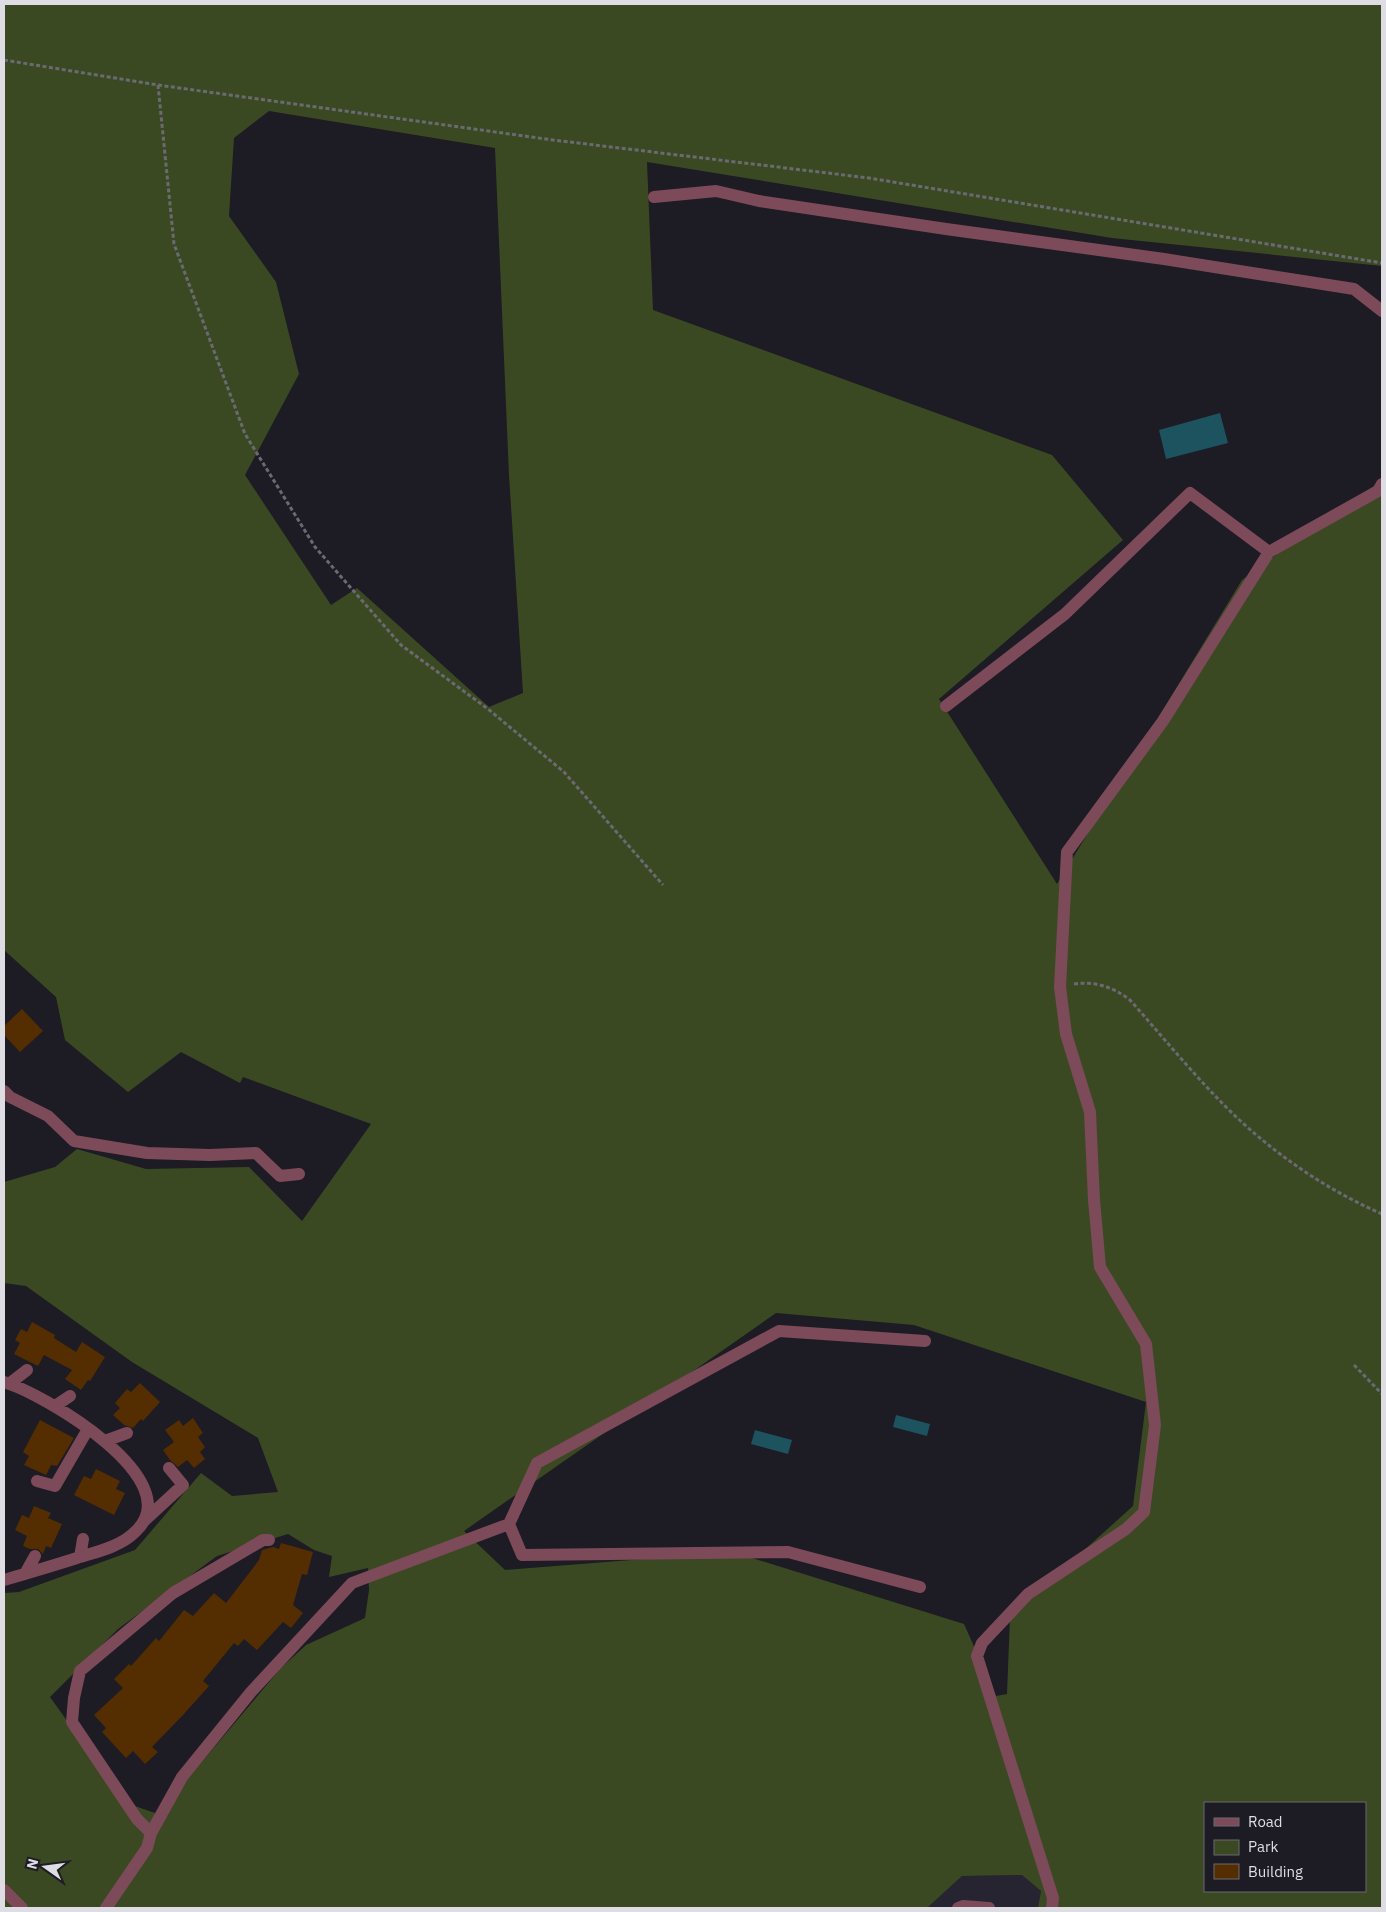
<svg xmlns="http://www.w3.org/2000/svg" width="1386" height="1912" font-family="'IBM Plex Sans',sans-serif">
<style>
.built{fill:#272432}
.green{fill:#3b4923;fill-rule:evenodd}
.water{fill:#1c535f}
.building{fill:#542e00}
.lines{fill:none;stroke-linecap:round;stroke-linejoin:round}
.path{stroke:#6b6971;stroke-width:3;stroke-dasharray:4 2.5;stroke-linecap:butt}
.minor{stroke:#7d4a59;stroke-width:12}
</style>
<rect width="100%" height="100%" fill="#1d1b24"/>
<path class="built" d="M 1022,1875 L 1041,1891 L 1038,1908 L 927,1908 L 962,1876 Z"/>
<path class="green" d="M 4,4 L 1382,4 L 1382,266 L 1112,238 L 647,162 L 653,310 L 1052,455 L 1123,540 L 939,699 L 1057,884 L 1242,580 L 1349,502 L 1382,481 L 1382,1908 L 1038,1908 L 1041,1891 L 1022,1875 L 962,1876 L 927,1908 L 4,1908 L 4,1593 L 19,1592 L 135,1550 L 201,1473 L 232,1496 L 278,1492 L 258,1438 L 132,1362 L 26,1286 L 4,1283 L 4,1182 L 55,1167 L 77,1149 L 146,1169 L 249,1167 L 302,1221 L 371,1124 L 243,1077 L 240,1083 L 181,1052 L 128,1092 L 65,1040 L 56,997 L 4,950 ZM 269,111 L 495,148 L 509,475 L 523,693 L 489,707 L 357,588 L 331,605 L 245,475 L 299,374 L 276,282 L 229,216 L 234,138 ZM 776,1313 L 914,1325 L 1146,1402 L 1133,1506 L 1010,1617 L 1007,1694 L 996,1696 L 964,1624 L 733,1552 L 505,1570 L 464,1531 ZM 288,1534 L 314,1550 L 332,1556 L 329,1577 L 368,1568 L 369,1590 L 365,1618 L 306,1645 L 281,1668 L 158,1814 L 126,1803 L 50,1697 L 118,1629 L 217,1556 ZM 1205,1803 L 1365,1803 L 1365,1891 L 1205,1891 Z"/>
<path class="water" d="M 1220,413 L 1228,443 L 1166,459 L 1159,430 Z
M 896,1415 L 930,1424 L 927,1436 L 893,1427 Z
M 755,1430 L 792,1440 L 788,1454 L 751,1444 Z"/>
<path class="building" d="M 22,1009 L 43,1031 L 20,1052 L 4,1035 L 4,1026 Z
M 32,1322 L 55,1335 L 54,1338 L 76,1352 L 82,1342 L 105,1357 L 90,1381 L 88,1380 L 81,1390 L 65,1379 L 72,1370 L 44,1355 L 38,1366 L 14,1354 L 20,1343 L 15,1340 L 21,1329 L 27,1332 Z
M 140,1383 L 160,1402 L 143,1421 L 141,1419 L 133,1428 L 124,1425 L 113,1415 L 120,1408 L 115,1403 L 127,1389 L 131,1392 Z
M 193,1418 L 203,1433 L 198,1437 L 205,1447 L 200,1452 L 205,1459 L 194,1468 L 187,1460 L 178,1467 L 170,1460 L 163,1450 L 174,1442 L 165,1430 L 179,1420 L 183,1426 Z
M 40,1420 L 74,1438 L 57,1466 L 51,1465 L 46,1475 L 24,1465 L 29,1456 L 23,1452 Z
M 96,1469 L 120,1481 L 116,1489 L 125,1493 L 114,1515 L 74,1495 L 84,1476 L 91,1479 Z
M 34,1506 L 51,1513 L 48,1518 L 62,1524 L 51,1548 L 46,1546 L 43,1554 L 38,1549 L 30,1549 L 23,1546 L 27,1536 L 15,1530 L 22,1515 L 29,1518 Z
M 281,1543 L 313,1552 L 307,1575 L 302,1574 L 293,1605 L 303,1613 L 291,1628 L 283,1622 L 257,1650 L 244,1639 L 238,1646 L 234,1643 L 203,1681 L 209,1686 L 183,1715 L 152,1747 L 158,1752 L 145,1764 L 133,1751 L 126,1758 L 102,1732 L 106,1728 L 94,1715 L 123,1688 L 114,1679 L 129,1664 L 131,1666 L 156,1638 L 159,1641 L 184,1610 L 193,1616 L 214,1593 L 226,1603 L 259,1560 L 262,1550 L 273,1547 L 279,1549 Z"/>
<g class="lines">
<path class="path" d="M 4,60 L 158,85 L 553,140 L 869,178 L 1382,263
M 158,85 L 174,244 L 245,434 L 315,547 L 401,645 L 488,709 L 564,772 L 663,885
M 1074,984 C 1096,981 1113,987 1130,1000 C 1162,1036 1192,1073 1226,1107 C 1271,1152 1325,1189 1382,1214
M 1354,1365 L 1382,1394"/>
<path class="minor" d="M 654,197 L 716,191 L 759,201 L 946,229 L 1164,259 L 1354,289 L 1382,311
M 946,706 L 1065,614 L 1190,493 L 1269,552
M 4,1091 L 10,1097 L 48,1116 L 74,1141 L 147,1153 L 210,1155 L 256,1153 L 280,1176 L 299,1174
M 4,1382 C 44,1394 192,1481 135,1532 C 120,1547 96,1552 77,1558 C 52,1566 28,1573 4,1580
M 9,1384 L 27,1370
M 55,1406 L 70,1396
M 105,1441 L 127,1433
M 37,1481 L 55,1486 L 88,1429
M 145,1520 L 183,1485 L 169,1468
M 509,1524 L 537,1463 L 779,1331 L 925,1341
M 80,1557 L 83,1539
M 25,1574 L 35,1556
M 151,1833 L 182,1777 L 251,1692 L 352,1583 L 509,1524 L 522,1555 L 788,1552 L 920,1587
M 4,1890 L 22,1908
M 106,1908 L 147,1848 L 151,1833 L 137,1819 L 72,1722 L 74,1698 L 80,1671 L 173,1593 L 263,1540 L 269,1540
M 958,1908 L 963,1906 L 989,1908
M 1052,1908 L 1053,1898 L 977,1656 L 982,1643 L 1028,1594 L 1126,1529 L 1144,1512 L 1155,1425 L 1146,1344 L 1100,1267 L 1094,1200 L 1090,1112 L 1066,1034 L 1060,987 L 1067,852 L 1163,721 L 1269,552 L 1378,491 L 1382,484"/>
</g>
<rect width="1386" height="1912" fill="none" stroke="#dedde3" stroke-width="10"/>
<rect x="1204" y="1802" width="162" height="90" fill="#1d1b24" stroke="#6a6970"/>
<rect x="1214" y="1818" width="25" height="8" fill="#7d4a59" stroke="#6a6970"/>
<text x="1248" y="1827" font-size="15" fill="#dedde3">Road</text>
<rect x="1214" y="1840" width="25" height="15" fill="#3b4923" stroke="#6a6970"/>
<text x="1248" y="1852" font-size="15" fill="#dedde3">Park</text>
<rect x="1214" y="1864" width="25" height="15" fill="#542e00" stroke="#6a6970"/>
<text x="1248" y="1877" font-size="15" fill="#dedde3">Building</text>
<g transform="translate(45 1867) rotate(284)" stroke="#1d1b24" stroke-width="4" paint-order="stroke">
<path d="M0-4L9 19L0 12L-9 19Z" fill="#dedde3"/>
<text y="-8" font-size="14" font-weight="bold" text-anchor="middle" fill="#dedde3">N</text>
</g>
</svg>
